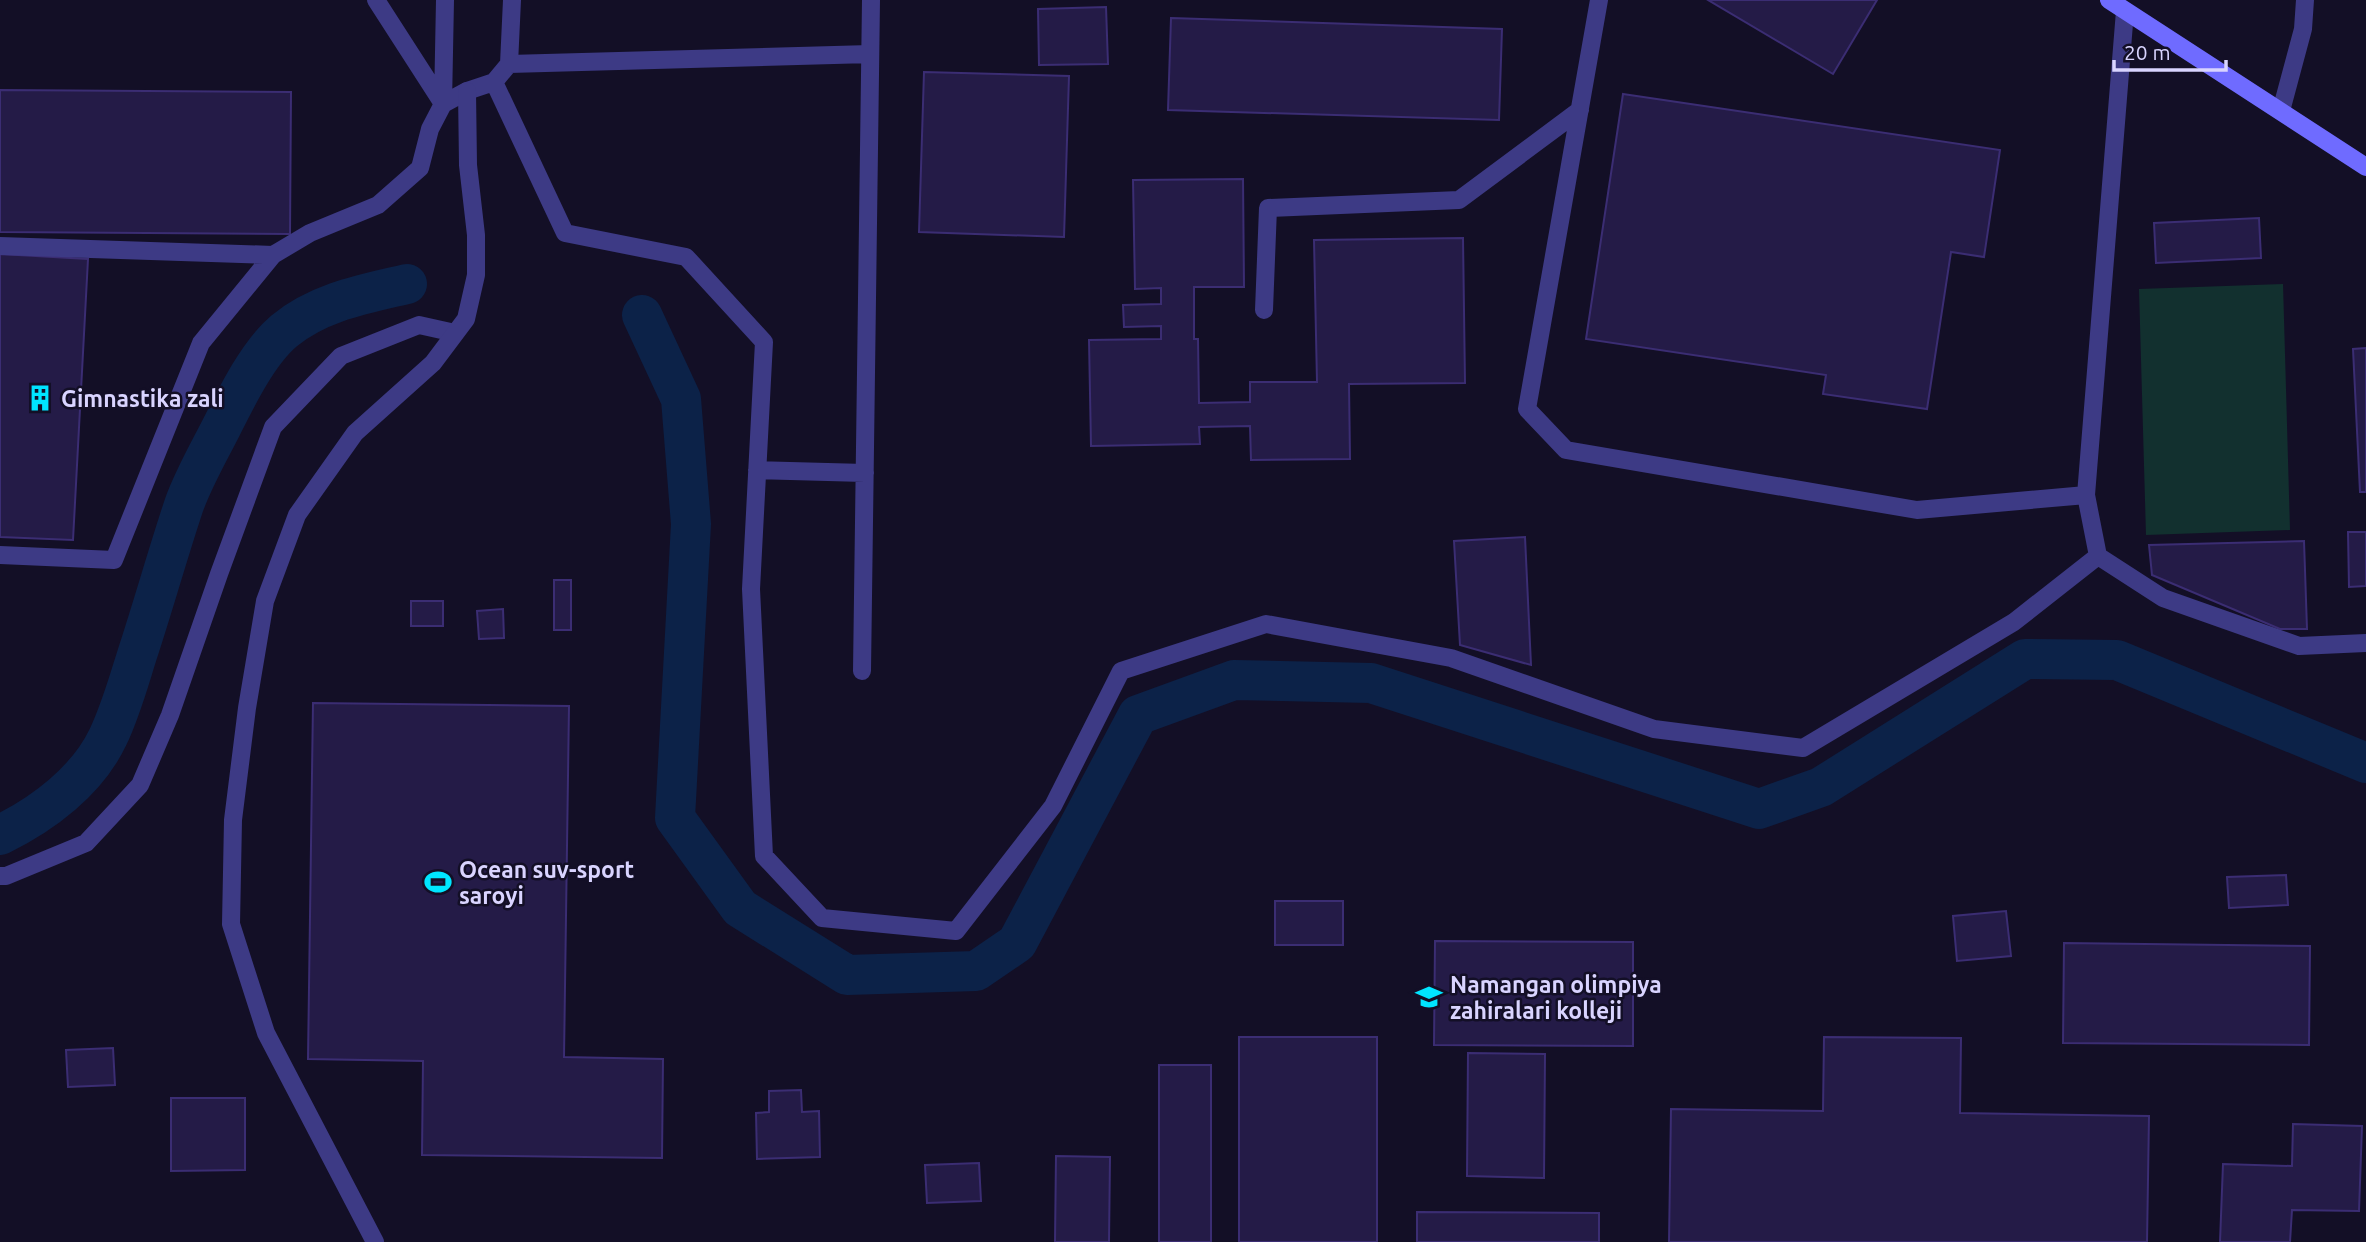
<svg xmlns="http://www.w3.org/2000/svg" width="2366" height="1242" font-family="Ubuntu,sans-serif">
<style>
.green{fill:#12302f}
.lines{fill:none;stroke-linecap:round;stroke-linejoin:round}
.canal{stroke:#0c2248;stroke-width:40}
.building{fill:#241b47;stroke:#3b2d73;stroke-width:2}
.lane{stroke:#3d3a85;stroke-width:18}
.street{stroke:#3d3a85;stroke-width:18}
.secondary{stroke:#6f6bff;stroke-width:18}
.labels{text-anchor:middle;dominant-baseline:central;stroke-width:5;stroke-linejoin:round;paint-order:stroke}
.poi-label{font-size:23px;font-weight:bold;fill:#d9d4ff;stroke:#130f26;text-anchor:start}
</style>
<rect width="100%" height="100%" fill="#130f26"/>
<path class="green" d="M 2283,284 L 2290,530 L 2146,535 L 2139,289 Z"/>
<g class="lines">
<path class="canal" d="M 642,315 L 681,399 L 691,524 L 675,818 L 740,908 L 847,975 L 976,971 L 1017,943 L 1138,715 L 1234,680 L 1371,683 L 1759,809 L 1821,787 L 2025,659 L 2117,660 L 2366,763
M 0,835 C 43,814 87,781 108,737 C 121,710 129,680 138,652 C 154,603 168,553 184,505 C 194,477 210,450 223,424 C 238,394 259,352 284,331 C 319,302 364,294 407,284"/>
</g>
<path class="building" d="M 1708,0 L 1877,0 L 1833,74 Z
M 1106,7 L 1108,64 L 1039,65 L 1038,9 Z
M 1171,18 L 1502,29 L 1499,120 L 1168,110 Z
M 924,72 L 1069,76 L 1064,237 L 919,232 Z
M 0,90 L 291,92 L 290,234 L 0,232 Z
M 1623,94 L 2000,150 L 1984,257 L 1951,252 L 1927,409 L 1823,394 L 1826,375 L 1586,339 Z
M 1243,179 L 1244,287 L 1194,287 L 1194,339 L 1198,339 L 1199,403 L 1250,402 L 1250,382 L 1317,382 L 1314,240 L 1463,238 L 1465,383 L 1349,384 L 1350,459 L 1251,460 L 1250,426 L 1199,427 L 1200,444 L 1091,446 L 1089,340 L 1161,339 L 1161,326 L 1124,327 L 1123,305 L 1161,304 L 1161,288 L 1135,289 L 1133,180 Z
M 2259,218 L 2261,258 L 2156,263 L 2154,223 Z
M 0,254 L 88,259 L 73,540 L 0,537 Z
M 2366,348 L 2366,492 L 2360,492 L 2353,349 Z
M 2348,532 L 2366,532 L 2366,586 L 2349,587 Z
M 1525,537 L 1531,665 L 1460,645 L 1454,541 Z
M 2304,541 L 2307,629 L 2280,629 L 2152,575 L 2149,545 Z
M 554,580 L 571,580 L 571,630 L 554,630 Z
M 411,601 L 443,601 L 443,626 L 411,626 Z
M 503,609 L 504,638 L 479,639 L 477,611 Z
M 313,703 L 569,706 L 564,1057 L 663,1059 L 662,1158 L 422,1155 L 423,1061 L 308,1059 Z
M 2286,875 L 2288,905 L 2229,908 L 2227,877 Z
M 1275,901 L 1343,901 L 1343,945 L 1275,945 Z
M 2006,911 L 2011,956 L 1957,961 L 1953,916 Z
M 1435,941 L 1633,942 L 1633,1046 L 1434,1045 Z
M 2064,943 L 2310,946 L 2309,1045 L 2063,1043 Z
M 1239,1037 L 1377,1037 L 1377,1242 L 1239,1242 Z
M 1824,1037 L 1961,1038 L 1960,1113 L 2149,1116 L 2147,1242 L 1669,1242 L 1671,1109 L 1823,1111 Z
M 113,1048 L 115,1085 L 68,1087 L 66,1050 Z
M 1468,1053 L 1545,1054 L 1544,1178 L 1467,1176 Z
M 1159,1065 L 1211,1065 L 1211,1242 L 1159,1242 Z
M 801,1090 L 802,1112 L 819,1111 L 820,1157 L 757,1159 L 756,1113 L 769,1112 L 769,1091 Z
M 171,1098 L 245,1098 L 245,1170 L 171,1171 Z
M 2293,1124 L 2362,1126 L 2359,1211 L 2292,1210 L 2290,1242 L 2220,1242 L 2223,1164 L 2292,1166 Z
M 1056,1156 L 1110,1157 L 1109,1242 L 1055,1242 Z
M 979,1163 L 981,1201 L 927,1203 L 925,1165 Z
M 1417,1212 L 1599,1213 L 1599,1242 L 1417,1242 Z"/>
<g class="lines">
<path class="lane" d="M 376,0 L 443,104
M 1599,0 L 1527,409 L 1566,450 L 1917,510 L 2086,495
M 2125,11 L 2086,495 L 2098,556 L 2163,598 L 2299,646 L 2366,643
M 509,64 L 870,54
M 494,82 L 565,233 L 686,257 L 764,342 L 751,589 L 764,856 L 822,918 L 956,931 L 1053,806 L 1121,671 L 1266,624 L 1451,658 L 1654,729 L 1803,748 L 2014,622 L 2098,556
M 443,104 L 445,0
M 2281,111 L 2303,29 L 2305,0
M 0,246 L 273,255
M 1264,310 L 1268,208 L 1459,200 L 1580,110
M 757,470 L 865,473
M 0,555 L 114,560 L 201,343 L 273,255 L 310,233 L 378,205 L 420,168 L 430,129 L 443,104 L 467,91 L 494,82 L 509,64 L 512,0
M 862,671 L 871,0
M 0,876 L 6,876 L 86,843 L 140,785 L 170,715 L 219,574 L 273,427 L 341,356 L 419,325 L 455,333"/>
<path class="street" d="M 375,1242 L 266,1033 L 231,924 L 233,820 L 247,708 L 265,601 L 297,515 L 355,433 L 433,363 L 466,319 L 476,275 L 476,235 L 468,165 L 467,91"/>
<path class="secondary" d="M 2109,0 L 2366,167"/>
</g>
<defs>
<g id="building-bare" transform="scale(2.1)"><path d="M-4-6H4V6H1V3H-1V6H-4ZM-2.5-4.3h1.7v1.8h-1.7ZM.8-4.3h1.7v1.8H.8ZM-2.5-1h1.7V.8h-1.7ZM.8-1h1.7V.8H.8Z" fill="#00e5ff" stroke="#130f26" stroke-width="2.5" paint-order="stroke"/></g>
<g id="stadium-bare" transform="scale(2.1)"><path d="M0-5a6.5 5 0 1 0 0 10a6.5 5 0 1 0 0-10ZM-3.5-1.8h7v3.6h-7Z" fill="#00e5ff" stroke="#130f26" stroke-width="2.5" paint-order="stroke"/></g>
<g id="university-bare" transform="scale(2.1)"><path d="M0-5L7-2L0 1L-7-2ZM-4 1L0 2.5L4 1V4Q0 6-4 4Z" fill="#00e5ff" stroke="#130f26" stroke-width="2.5" paint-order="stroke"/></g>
</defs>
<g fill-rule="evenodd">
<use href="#building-bare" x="40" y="398"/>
<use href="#stadium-bare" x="438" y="882"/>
<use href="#university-bare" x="1429" y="997"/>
</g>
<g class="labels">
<g class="poi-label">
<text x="61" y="398">Gimnastika zali</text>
<text x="459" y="869">Ocean suv-sport<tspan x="459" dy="26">saroyi</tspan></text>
<text x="1450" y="984">Namangan olimpiya<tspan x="1450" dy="26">zahiralari kolleji</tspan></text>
</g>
</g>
<path d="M2114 60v10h112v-10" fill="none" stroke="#d9d4ff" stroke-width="3.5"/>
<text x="2124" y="60" font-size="21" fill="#d9d4ff" stroke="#130f26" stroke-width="5" paint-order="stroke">20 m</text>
</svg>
